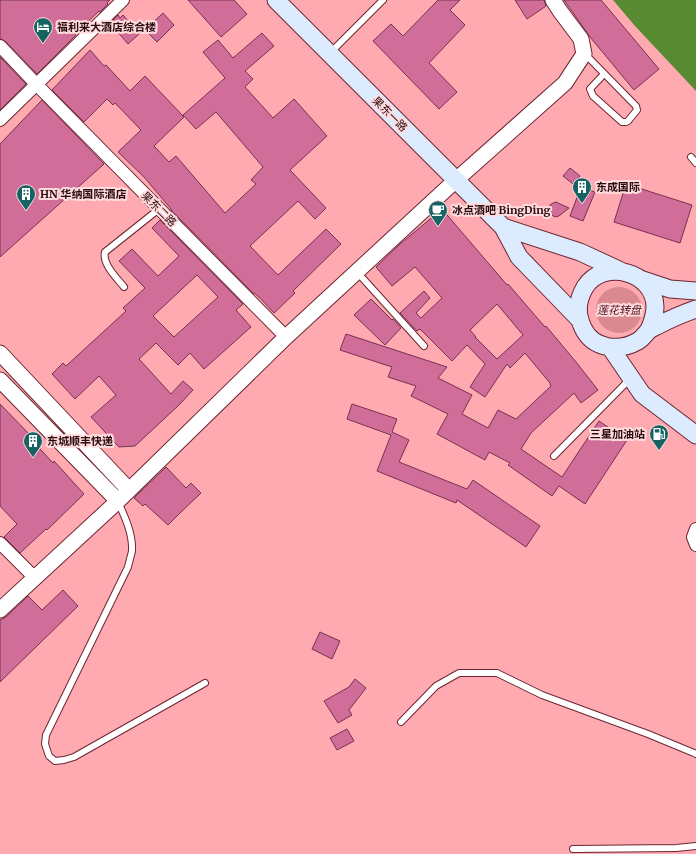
<svg xmlns="http://www.w3.org/2000/svg" width="696" height="854" font-family="Merriweather,'Noto Sans SC',serif">
<style>
.green{fill:#da8991}
.water{fill:#588a31}
.building{fill:#d06e99;stroke:#763251;fill-rule:evenodd}
.lines{fill:none;stroke-linecap:round;stroke-linejoin:round}
.service-casing{stroke:#6d2631;stroke-width:8}
.minor-casing{stroke:#6d2631;stroke-width:14}
.tertiary-casing{stroke:#6d2631;stroke-width:17}
.secondary-casing{stroke:#6d2631;stroke-width:19}
.service{stroke:#fff;stroke-width:6}
.minor{stroke:#fff;stroke-width:12}
.tertiary{stroke:#fff;stroke-width:15}
.secondary{stroke:#dcebfd;stroke-width:17}
.labels{text-anchor:middle;dominant-baseline:central;stroke-width:4;stroke-linejoin:round;paint-order:stroke}
.poi-label{font-size:11px;font-weight:bold;fill:#2a0c10;stroke:#ffdbdd;text-anchor:start}
.street-label{font-size:11px;fill:#2a0c10;stroke:#ffdbdd}
.park-label{font-size:11px;font-style:italic;fill:#54111f;stroke:#ffdbdd}
</style>
<rect width="100%" height="100%" fill="#ffa9b1"/>
<path class="green" d="M596 310a23 23 0 1 1 46 0a23 23 0 1 1-46 0Z"/>
<path class="water" d="M 613,0 L 696,0 L 696,91 L 635,26 Z"/>
<path class="building" d="M 0,0 L 110,0 L 107,3 L 108,4 L 100,12 L 99,11 L 75,34 L 76,35 L 37,74 L 5,41 L 0,39 Z
M 188,0 L 234,0 L 247,14 L 221,37 Z
M 438,0 L 460,0 L 450,10 L 465,25 L 429,63 L 457,92 L 439,109 L 373,41 L 391,24 L 403,36 Z
M 515,0 L 544,0 L 546,6 L 527,19 Z
M 564,0 L 601,0 L 659,69 L 634,90 L 590,37 L 588,34 Z
M 163,13 L 174,25 L 157,42 L 145,30 Z
M 118,15 L 120,18 L 123,15 L 139,34 L 128,44 L 110,23 Z
M 262,33 L 274,46 L 245,71 L 253,79 L 245,87 L 273,118 L 294,99 L 327,136 L 290,170 L 326,208 L 315,219 L 298,201 L 250,246 L 278,275 L 326,229 L 341,244 L 293,291 L 295,293 L 274,313 L 260,298 L 254,293 L 254,294 L 171,210 L 171,209 L 144,177 L 118,152 L 141,130 L 115,103 L 113,105 L 107,99 L 84,122 L 52,90 L 90,50 L 104,66 L 106,65 L 130,91 L 145,76 L 184,117 L 154,146 L 169,162 L 176,156 L 225,213 L 256,184 L 251,180 L 263,167 L 216,112 L 196,129 L 183,115 L 225,78 L 203,52 L 218,40 L 233,58 Z
M 0,57 L 26,84 L 0,110 Z
M 42,100 L 104,164 L 0,257 L 0,144 Z
M 570,168 L 580,176 L 573,184 L 563,176 Z
M 626,184 L 692,205 L 680,243 L 614,222 Z
M 581,187 L 595,192 L 583,221 L 570,216 Z
M 556,202 L 569,208 L 559,216 L 555,217 L 552,215 L 549,212 L 549,209 L 550,205 L 553,203 Z
M 442,209 L 507,285 L 508,284 L 545,327 L 546,326 L 576,362 L 598,390 L 581,403 L 574,393 L 531,433 L 521,449 L 562,477 L 599,421 L 627,440 L 585,504 L 559,486 L 552,496 L 508,465 L 510,463 L 489,452 L 485,460 L 437,434 L 448,414 L 411,396 L 416,386 L 388,377 L 392,367 L 340,350 L 346,334 L 447,367 L 438,378 L 472,395 L 462,414 L 488,428 L 498,410 L 516,419 L 551,386 L 550,384 L 550,383 L 525,353 L 510,368 L 507,364 L 485,397 L 470,387 L 485,364 L 467,345 L 452,361 L 420,329 L 417,331 L 400,313 L 424,291 L 430,298 L 416,313 L 421,318 L 442,298 L 415,267 L 392,286 L 376,267 L 399,245 ZM 497,304 L 523,335 L 497,359 L 475,337 L 476,337 L 470,330 Z
M 160,220 L 243,304 L 236,310 L 251,327 L 204,369 L 190,353 L 178,365 L 156,343 L 139,359 L 171,394 L 183,381 L 193,390 L 179,405 L 135,446 L 119,447 L 91,417 L 116,395 L 99,376 L 75,399 L 52,374 L 63,363 L 66,366 L 101,334 L 126,311 L 123,308 L 145,288 L 119,261 L 132,249 L 158,276 L 179,256 L 152,228 ZM 197,275 L 218,297 L 174,337 L 153,316 Z
M 371,299 L 392,320 L 393,319 L 401,328 L 385,345 L 354,315 Z
M 0,404 L 31,436 L 29,437 L 53,463 L 54,461 L 84,494 L 47,530 L 46,529 L 20,553 L 4,537 L 17,524 L 0,506 Z
M 352,404 L 397,419 L 392,432 L 409,440 L 399,462 L 467,489 L 473,480 L 540,526 L 526,547 L 457,500 L 456,503 L 377,471 L 391,435 L 347,419 Z
M 166,467 L 186,488 L 191,483 L 201,493 L 179,514 L 168,525 L 145,504 L 143,506 L 134,498 Z
M 63,590 L 78,606 L 0,682 L 0,620 L 6,617 L 28,596 L 42,610 Z
M 320,632 L 340,641 L 332,659 L 312,649 Z
M 355,679 L 366,688 L 349,710 L 352,715 L 338,723 L 324,701 L 349,687 Z
M 347,729 L 354,741 L 337,750 L 330,738 Z"/>
<g class="lines">
<g class="service-casing">
<path id="service" d="M 330,53 L 383,0
M 585,54 L 634,104 L 636,106 L 637,110 L 628,121 L 626,122 L 622,122 L 593,96 L 590,89 L 604,74
M 691,157 L 696,163
M 357,272 L 424,346
M 124,287 C 117,278 102,264 105,252 L 159,209
M 554,456 L 630,379
M 118,502 C 125,517 133,534 132,551 C 131,556 129,562 128,567 L 46,735 L 45,744 L 49,756 L 55,761 L 64,760 L 74,757 L 205,683
M 401,722 L 436,686 L 459,673 L 497,673 L 542,695 L 648,734 L 694,753 L 696,754
M 573,849 L 676,848 L 696,846"/>
</g>
<g class="minor-casing">
<path id="minor" d="M 0,46 L 37,85 L 286,337
M 0,120 L 123,0
M 696,529 L 693,537 L 696,545
M 0,543 L 35,578"/>
</g>
<g class="tertiary-casing">
<path id="tertiary" d="M 0,353 L 129,490
M 0,380 L 118,501
M 0,610 L 118,501 L 286,337 L 456,180 L 565,83 L 584,54 L 581,39 L 560,11 L 553,0"/>
</g>
<g class="secondary-casing">
<path id="secondary" d="M 276,0 L 503,227 L 519,257 L 579,319
M 503,227 L 580,252 L 621,271
M 640,279 L 670,289 L 696,291
M 649,330 C 652,323 655,316 655,307 C 655,272 604,258 585,287 C 577,301 576,313 583,328 C 593,349 619,352 638,341 C 643,338 645,334 649,330 C 651,329 654,327 657,326 C 670,319 682,314 696,309
M 610,347 L 642,394 L 696,435"/>
</g>
<use href="#service" class="service"/>
<use href="#minor" class="minor"/>
<use href="#tertiary" class="tertiary"/>
<use href="#secondary" class="secondary"/>
</g>
<defs>
<g id="hotel-pin" transform="scale(1)"><path d="M0 17L-7.5 6A9.5 9.5 0 1 1 7.5 6Z" fill="#156463" stroke="#ffdbdd"/><path d="M-6-4.5h1.5V1H6V5H4.5V3h-9V5H-6ZM-4 0a1.8 1.8 0 1 1 3.6 0ZM.5 0V-2.5h3Q6-2.5 6 0Z" fill="#fff"/></g>
<g id="building-pin" transform="scale(1)"><path d="M0 17L-7.5 6A9.5 9.5 0 1 1 7.5 6Z" fill="#156463" stroke="#ffdbdd"/><path d="M-4-6H4V6H1V3H-1V6H-4ZM-2.5-4.3h1.7v1.8h-1.7ZM.8-4.3h1.7v1.8H.8ZM-2.5-1h1.7V.8h-1.7ZM.8-1h1.7V.8H.8Z" fill="#fff"/></g>
<g id="cafe-pin" transform="scale(1)"><path d="M0 17L-7.5 6A9.5 9.5 0 1 1 7.5 6Z" fill="#156463" stroke="#ffdbdd"/><path d="M-5.5-4.5H6V0H3Q3 3.5 0 3.5H-2.5Q-5.5 3.5-5.5 0ZM3-3.2v2h1.7v-2ZM-6 4.5H4V6H-6Z" fill="#fff"/></g>
<g id="fuel-pin" transform="scale(1)"><path d="M0 17L-7.5 6A9.5 9.5 0 1 1 7.5 6Z" fill="#156463" stroke="#ffdbdd"/><path d="M-5.5-6h7V0h2V4h1.3V-2.5L3-4.5l.8-.8L6-3V5H2.5V1h-1V6h-7ZM-4.2-4.7v3.2H.2V-4.7Z" fill="#fff"/></g>
</defs>
<g fill-rule="evenodd">
<use href="#hotel-pin" x="43" y="27"/>
<use href="#building-pin" x="582" y="187"/>
<use href="#building-pin" x="26" y="194"/>
<use href="#cafe-pin" x="438" y="210"/>
<use href="#fuel-pin" x="659" y="434"/>
<use href="#building-pin" x="33" y="441"/>
</g>
<g class="labels">
<g class="poi-label">
<text x="57" y="27">福利来大酒店综合楼</text>
<text x="596" y="187">东成国际</text>
<text x="40" y="194">HN 华纳国际酒店</text>
<text x="452" y="210">冰点酒吧 BingDing</text>
<text x="645" y="434" text-anchor="end">三星加油站</text>
<text x="47" y="441">东城顺丰快递</text>
</g>
<g class="street-label">
<text transform="translate(390 114) rotate(45)">果东一路</text>
<text transform="translate(159 209) rotate(45)">果东二路</text>
</g>
<g class="park-label">
<text x="619" y="310">莲花转盘</text>
</g>
</g>
</svg>
